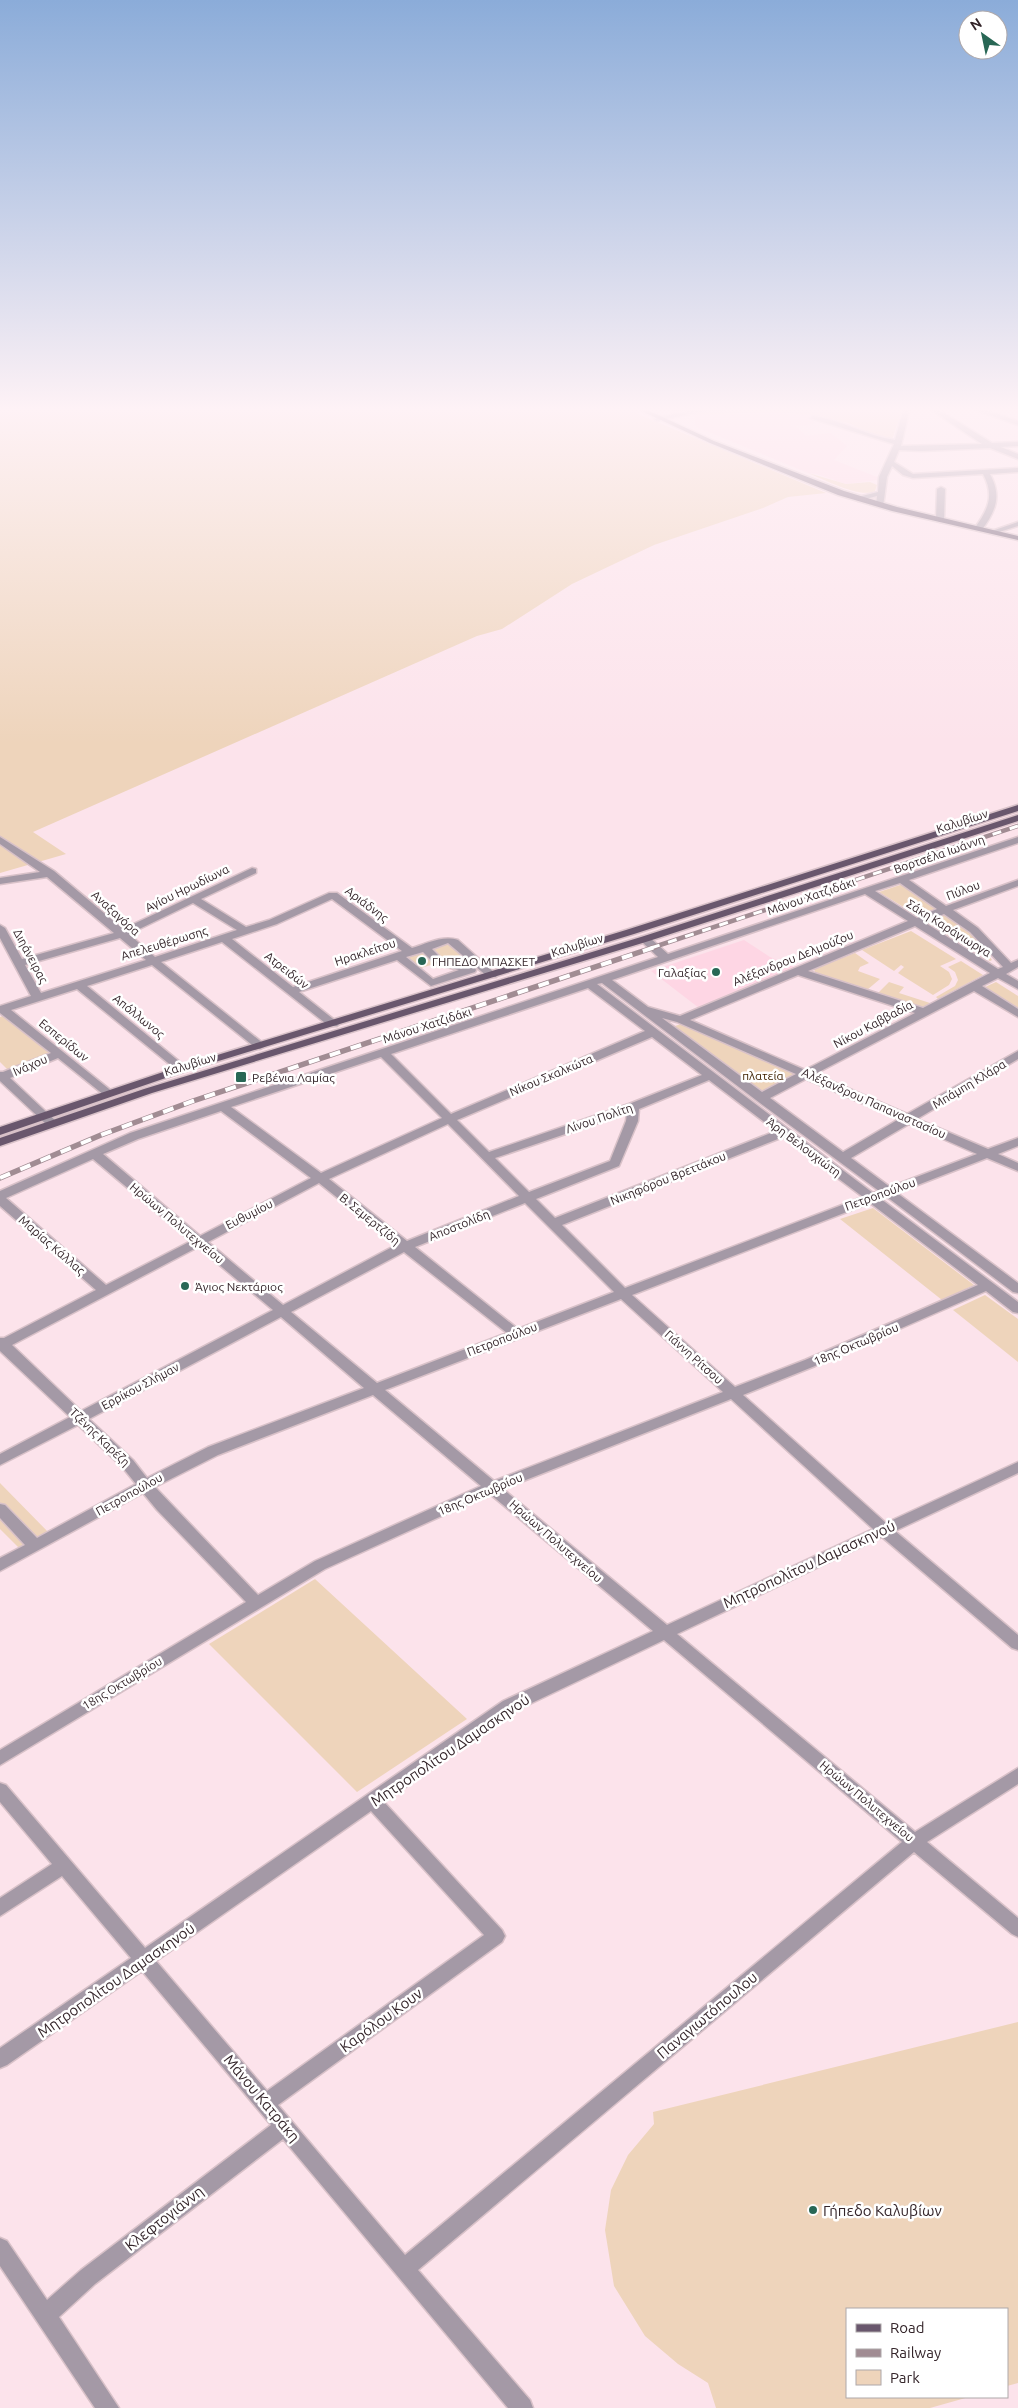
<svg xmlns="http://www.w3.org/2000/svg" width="1018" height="2408" font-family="Ubuntu,sans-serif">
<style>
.built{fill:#fed6e4}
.green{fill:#eed4bb}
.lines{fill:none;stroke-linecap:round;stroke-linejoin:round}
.minor-casing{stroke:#d8c1c8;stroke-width:3}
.major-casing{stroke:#d8c1c8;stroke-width:3}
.minor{fill:#a499a6;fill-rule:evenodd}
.major{fill:#69576d;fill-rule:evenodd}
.rail-far1-casing{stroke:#a18c93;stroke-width:4.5}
.rail-casing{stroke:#a18c93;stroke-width:5.5}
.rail-far1{stroke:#fff;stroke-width:3;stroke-dasharray:9;stroke-linecap:butt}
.rail{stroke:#fff;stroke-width:4;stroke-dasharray:11;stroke-linecap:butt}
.poi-dot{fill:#286755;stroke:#fff;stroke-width:2}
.labels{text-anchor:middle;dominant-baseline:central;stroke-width:5;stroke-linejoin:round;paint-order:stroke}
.street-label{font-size:12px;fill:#34252a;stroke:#fff}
.poi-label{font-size:12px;fill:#34252a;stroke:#fff;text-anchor:start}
.park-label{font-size:12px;fill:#3e2100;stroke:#fff}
.near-street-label{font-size:15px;fill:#34252a;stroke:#fff}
.near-poi-label{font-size:15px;fill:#34252a;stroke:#fff;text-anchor:start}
</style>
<rect width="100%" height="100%" fill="#fce3eb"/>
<path class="built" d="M 774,412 L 812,415 L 814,424 L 796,426 L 806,436 L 831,433 L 847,446 L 834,460 L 877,477 L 877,480 L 846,484 L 817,474 L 808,473 L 699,428 L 695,424 L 695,415 Z
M 744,940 L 770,957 L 796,968 L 699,1008 L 651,971 Z"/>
<path class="green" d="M 0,407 L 684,407 L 642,410 L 638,414 L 826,493 L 788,497 L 763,508 L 654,545 L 572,584 L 502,629 L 477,636 L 33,832 L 66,854 L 0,873 Z
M 780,407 L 903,407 L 892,440 L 874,435 L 848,423 L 812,415 L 774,412 L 691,415 L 702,412 Z
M 808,473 L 846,484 L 870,482 L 877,485 L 875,491 C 861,499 823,479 808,473 Z
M 903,884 L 939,907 L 918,916 L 879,892 Z
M 947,914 L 967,927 L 992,960 L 990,961 L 928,923 Z
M 911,931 L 956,959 L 940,966 L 949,972 L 952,979 L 949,985 L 933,995 L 898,973 L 904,967 L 901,965 L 894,971 L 862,950 Z
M 448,943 L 474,962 C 461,967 453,961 442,960 L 431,949 Z
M 423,951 L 423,954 L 434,964 L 421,968 L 422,972 L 404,957 Z
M 855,953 L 869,963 L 860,967 L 858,971 L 880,979 L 867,990 L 815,972 L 814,969 Z
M 961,961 L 983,975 L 938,999 L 936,997 L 955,986 L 958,980 L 955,972 L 948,967 Z
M 889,982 L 904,987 L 899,993 L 930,1003 L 921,1008 L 877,994 Z
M 996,982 L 1018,996 L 1018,1011 L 983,988 Z
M 5,1015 L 52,1052 L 8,1070 L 0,1062 L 0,1017 Z
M 681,1024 L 797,1074 L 762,1093 L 677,1029 L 675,1026 Z
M 873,1208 L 974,1285 L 942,1300 L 840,1219 Z
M 985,1295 L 1018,1319 L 1018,1362 L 953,1310 Z
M 0,1483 L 51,1535 L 22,1551 L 0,1529 Z
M 315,1579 L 467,1719 L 357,1792 L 209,1644 Z
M 1018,2022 L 1018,2383 L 1007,2386 L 1007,2309 L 847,2309 L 847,2397 L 969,2397 L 930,2408 L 716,2408 L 708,2383 L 678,2364 L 645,2336 L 614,2286 L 605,2230 L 611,2190 L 628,2155 L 654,2124 L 653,2112 Z"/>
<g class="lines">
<g class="minor-casing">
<path id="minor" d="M 748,407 L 745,409 L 698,412 L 657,421 L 654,419 L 698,408 Z
M 904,407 L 910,407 L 901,446 L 982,444 L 927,407 L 934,407 L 992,443 L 1018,442 L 1018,446 L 1001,447 L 1018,454 L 1018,459 L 990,448 L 922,451 L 899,450 L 894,462 L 913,474 L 1018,468 L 1018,472 L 990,474 C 1002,496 996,511 981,531 L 974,529 C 988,510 995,496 983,474 L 913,478 L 903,475 L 892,466 L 887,477 L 883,507 L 876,505 L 877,496 L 858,501 L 858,497 L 878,492 L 879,477 L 894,444 L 810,418 L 813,416 C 842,420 867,436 895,440 Z
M 967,407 L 977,407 L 1018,421 L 1018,425 Z
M 941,487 L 945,489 L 944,520 L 940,522 L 936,520 L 937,489 Z
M 1018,522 L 1018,526 L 993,534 L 989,532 Z
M 0,837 L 54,871 L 123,929 L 252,868 L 256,869 L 256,873 L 201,899 L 246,927 L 269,920 L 329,893 L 337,893 L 412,948 C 426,944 442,935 458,940 L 497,975 L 496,977 L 488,977 L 448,943 L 432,949 L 443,960 L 475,968 L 476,970 L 475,972 L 431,986 L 397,960 L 299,992 L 337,1022 L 339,1024 L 337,1026 L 329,1026 L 222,942 L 161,962 L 264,1044 L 266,1046 L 260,1049 L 256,1048 L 152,965 L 87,986 L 186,1067 L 188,1069 L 182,1072 L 178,1071 L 77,989 L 11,1010 L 114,1093 L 112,1095 L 104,1095 L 58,1058 L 10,1078 L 58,1123 L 56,1126 L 48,1126 L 0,1081 L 0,1072 L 3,1072 L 51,1053 L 0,1013 L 0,1006 L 31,996 L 0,938 L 0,925 L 5,928 L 22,959 L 114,933 L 47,877 L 0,884 L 0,878 L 40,872 L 0,844 ZM 332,899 L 402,951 L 293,987 L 232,939 L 277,924 ZM 193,903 L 237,930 L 155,957 L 129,934 ZM 120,938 L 146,960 L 41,993 L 25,965 ZM 423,952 L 435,964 L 459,970 L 433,979 L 406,957 Z
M 1018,837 L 1018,843 L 909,880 L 946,906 L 1018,880 L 1018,886 L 953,910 L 978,928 L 1011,963 L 1018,960 L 1018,967 L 1006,974 L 1018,981 L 1018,989 L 998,978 L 982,986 L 1018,1009 L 1018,1017 L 974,991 L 815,1074 L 907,1114 L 1018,1051 L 1018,1059 L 917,1119 L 988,1149 L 1018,1138 L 1018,1146 L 998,1154 L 1018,1163 L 1018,1171 L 987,1158 L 897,1193 L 1018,1283 L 1018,1293 L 1013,1292 L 887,1197 L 881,1199 L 1018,1302 L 1018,1313 L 1013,1312 L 986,1291 L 815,1366 L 743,1395 L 886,1523 L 1018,1462 L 1018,1473 L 895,1531 L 1018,1635 L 1018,1650 L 1012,1648 L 882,1537 L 677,1634 L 915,1832 L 1018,1768 L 1018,1784 L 927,1842 L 1018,1918 L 1018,1937 L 1012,1934 L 914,1852 L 418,2270 L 530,2400 L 533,2408 L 508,2408 L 283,2139 L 95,2284 L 59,2317 L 119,2408 L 95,2408 L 0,2266 L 0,2238 L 7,2241 L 47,2300 L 81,2270 L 271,2125 L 142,1971 L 7,2065 L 0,2068 L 0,2048 L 131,1958 L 62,1876 L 0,1916 L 0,1898 L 52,1864 L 0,1802 L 0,1783 L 6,1785 L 145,1948 L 503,1701 L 653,1631 L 490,1494 L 325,1569 L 0,1765 L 0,1750 L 246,1602 L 157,1510 L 143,1493 L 0,1571 L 0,1558 L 25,1545 L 0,1518 L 0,1504 L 5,1505 L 37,1538 L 136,1484 L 123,1468 L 78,1425 L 0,1465 L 0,1454 L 70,1417 L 0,1351 L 0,1338 L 4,1338 L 96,1290 L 0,1206 L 0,1191 L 130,1133 L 658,957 L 641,941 L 641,937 L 649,937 L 668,954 ZM 900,883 L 937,909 L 917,918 L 875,891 ZM 865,894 L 908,921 L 680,1016 L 648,1007 L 612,980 ZM 944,914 L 970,932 L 1003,967 L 998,969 L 924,922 ZM 915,926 L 990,973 L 923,1008 L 808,971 ZM 798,975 L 915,1013 L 805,1070 L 690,1020 ZM 602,983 L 756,1100 L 879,1191 L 873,1193 L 597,984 ZM 588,988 L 645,1031 L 451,1114 L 391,1054 ZM 662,1018 L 677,1022 L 796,1074 L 762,1092 ZM 652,1037 L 702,1075 L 629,1104 L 489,1152 L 457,1120 ZM 381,1057 L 442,1118 L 321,1173 L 231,1107 ZM 806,1079 L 899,1119 L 843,1152 L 770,1098 ZM 709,1080 L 776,1131 L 555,1218 L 536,1199 L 619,1166 L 638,1121 L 639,1109 ZM 221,1111 L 311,1178 L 200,1236 L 103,1154 L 138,1139 ZM 627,1113 L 626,1121 L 610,1161 L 529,1192 L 495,1158 ZM 448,1124 L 519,1196 L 407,1241 L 329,1179 ZM 909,1124 L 977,1154 L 890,1187 L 851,1158 ZM 783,1137 L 863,1197 L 625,1288 L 562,1225 ZM 93,1159 L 191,1241 L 106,1285 L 6,1198 ZM 319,1183 L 396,1245 L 283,1305 L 208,1242 ZM 525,1203 L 614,1292 L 518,1329 L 415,1247 ZM 870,1203 L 978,1285 L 805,1360 L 735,1387 L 632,1295 ZM 198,1247 L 273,1310 L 81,1411 L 12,1345 ZM 404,1252 L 507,1333 L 377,1383 L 291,1312 ZM 621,1299 L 723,1392 L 494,1481 L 385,1390 ZM 281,1317 L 364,1388 L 208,1447 L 147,1478 L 133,1460 L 89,1419 ZM 373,1395 L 481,1486 L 315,1561 L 258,1595 L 155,1487 L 218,1455 ZM 731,1399 L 873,1529 L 667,1625 L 503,1489 ZM 664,1640 L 902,1842 L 405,2255 L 278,2105 L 502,1942 L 505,1936 L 502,1930 L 384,1802 L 515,1711 ZM 371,1811 L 484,1935 L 267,2091 L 156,1961 Z"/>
</g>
<g class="major-casing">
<path id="major" d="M 633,407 L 641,407 L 714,441 L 844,491 L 897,507 L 1018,536 L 1018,540 L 892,511 L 838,495 L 710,443 Z
M 650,407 L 685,407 L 689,409 L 686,411 L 653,409 Z
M 1018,805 L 1018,811 L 634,934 L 186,1071 L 0,1135 L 0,1127 L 178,1067 L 626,930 Z
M 1018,815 L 1018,821 L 649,941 L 152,1093 L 0,1146 L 0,1138 L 144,1089 L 641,937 Z"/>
</g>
<use href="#minor" class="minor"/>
<use href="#major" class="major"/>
<g class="rail-far1-casing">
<path id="rail-far1" d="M 651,948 L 1018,826"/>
</g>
<g class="rail-casing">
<path id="rail" d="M 0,1178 L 101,1135 L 193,1101 L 655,947"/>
</g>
<use href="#rail-far1" class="rail-far1"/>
<use href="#rail" class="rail"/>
</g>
<linearGradient id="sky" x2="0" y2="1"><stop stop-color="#8bacd9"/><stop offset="0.55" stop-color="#fef2f6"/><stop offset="1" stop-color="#fef2f6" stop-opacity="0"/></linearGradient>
<rect width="1018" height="744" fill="url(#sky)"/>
<g class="poi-dot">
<circle cx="422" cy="961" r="5"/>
<circle cx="716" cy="972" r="5"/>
<rect x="235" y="1071" width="12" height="12" rx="2.5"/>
<circle cx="185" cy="1286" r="5"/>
<circle cx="813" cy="2210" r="5"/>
</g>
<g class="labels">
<g class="street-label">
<text transform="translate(962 821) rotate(-18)">Καλυβίων</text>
<text transform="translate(939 854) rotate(-19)">Βορτσέλα Ιωάννη</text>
<text transform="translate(187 888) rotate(-26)">Αγίου Ηρωδίωνα</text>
<text transform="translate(963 890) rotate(-21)">Πύλου</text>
<text transform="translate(811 896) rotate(-19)">Μάνου Χατζιδάκι</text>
<text transform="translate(367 904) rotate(37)">Αριάδνης</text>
<text transform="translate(116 913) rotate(42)">Αναξαγόρα</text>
<text transform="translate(949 928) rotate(32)">Σάκη Καράγιωργα</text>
<text transform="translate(164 943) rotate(-17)">Απελευθέρωσης</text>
<text transform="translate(577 945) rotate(-17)">Καλυβίων</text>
<text transform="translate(365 952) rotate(-18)">Ηρακλείτου</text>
<text transform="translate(31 956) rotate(62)">Διηάνειρας</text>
<text transform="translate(793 958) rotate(-22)">Αλέξανδρου Δελμούζου</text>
<text transform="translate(287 970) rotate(38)">Ατρειδών</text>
<text transform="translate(139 1016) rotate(39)">Απόλλωνος</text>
<text transform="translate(873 1024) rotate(-28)">Νίκου Καββαδία</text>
<text transform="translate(427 1025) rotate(-18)">Μάνου Χατζιδάκι</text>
<text transform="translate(64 1040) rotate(39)">Εσπερίδων</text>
<text transform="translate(190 1064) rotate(-17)">Καλυβίων</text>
<text transform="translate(30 1065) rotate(-23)">Ινάχου</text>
<text transform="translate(551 1075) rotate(-23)">Νίκου Σκαλκώτα</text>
<text transform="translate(969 1084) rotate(-31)">Μπάμπη Κλάρα</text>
<text transform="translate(874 1103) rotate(24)">Αλέξανδρου Παπαναστασίου</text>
<text transform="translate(599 1118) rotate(-19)">Λίνου Πολίτη</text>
<text transform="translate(804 1147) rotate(37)">Άρη Βελουχιώτη</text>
<text transform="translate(668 1178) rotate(-22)">Νικηφόρου Βρεττάκου</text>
<text transform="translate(880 1194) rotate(-20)">Πετροπούλου</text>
<text transform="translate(249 1214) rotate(-27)">Ευθυμίου</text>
<text transform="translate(370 1219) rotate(39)">Β. Σεμερτζίδη</text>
<text transform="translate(177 1223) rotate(40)">Ηρώων Πολυτεχνείου</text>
<text transform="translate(459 1225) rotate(-22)">Αποστολίδη</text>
<text transform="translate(52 1245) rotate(41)">Μαρίας Κάλλας</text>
<text transform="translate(502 1339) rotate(-21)">Πετροπούλου</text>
<text transform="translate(856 1344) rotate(-23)">18ης Οκτωβρίου</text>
<text transform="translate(694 1357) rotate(42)">Γιάννη Ρίτσου</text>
<text transform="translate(140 1386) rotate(-28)">Ερρίκου Σλήμαν</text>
<text transform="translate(100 1437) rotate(44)">Τζένης Καρέζη</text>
<text transform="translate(129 1494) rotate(-29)">Πετροπούλου</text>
<text transform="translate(480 1494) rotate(-23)">18ης Οκτωβρίου</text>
<text transform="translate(556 1541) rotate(41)">Ηρώων Πολυτεχνείου</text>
<text transform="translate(122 1683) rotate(-31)">18ης Οκτωβρίου</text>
<text transform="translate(867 1801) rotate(40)">Ηρώων Πολυτεχνείου</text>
</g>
<g class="poi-label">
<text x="432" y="961">ΓΗΠΕΔΟ ΜΠΑΣΚΕΤ</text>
<text x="706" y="972" text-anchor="end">Γαλαξίας</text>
<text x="252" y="1077">Ρεβένια Λαμίας</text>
<text x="195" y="1286">Άγιος Νεκτάριος</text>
</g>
<g class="park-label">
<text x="763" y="1075">πλατεία</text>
</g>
<g class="near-street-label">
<text transform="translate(809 1564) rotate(-25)">Μητροπολίτου Δαμασκηνού</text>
<text transform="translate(450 1750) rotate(-34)">Μητροπολίτου Δαμασκηνού</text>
<text transform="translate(116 1980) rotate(-35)">Μητροπολίτου Δαμασκηνού</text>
<text transform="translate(707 2015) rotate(-40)">Παναγιωτόπουλου</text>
<text transform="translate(381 2020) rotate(-36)">Καρόλου Κουν</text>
<text transform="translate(262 2098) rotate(50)">Μάνου Κατράκη</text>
<text transform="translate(164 2218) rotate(-38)">Κλεφτογιάννη</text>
</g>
<g class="near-poi-label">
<text x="823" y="2210">Γήπεδο Καλυβίων</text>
</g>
</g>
<rect x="846" y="2308" width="162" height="90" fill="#ffffff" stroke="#aea8aa"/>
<rect x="856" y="2324" width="25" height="8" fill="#69576d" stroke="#aea8aa"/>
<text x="890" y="2333" font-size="15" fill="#34252a">Road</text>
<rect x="856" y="2349" width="25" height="8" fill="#a18c93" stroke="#aea8aa"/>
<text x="890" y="2358" font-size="15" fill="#34252a">Railway</text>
<rect x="856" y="2370" width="25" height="15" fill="#eed4bb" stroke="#aea8aa"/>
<text x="890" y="2383" font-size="15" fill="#34252a">Park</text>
<g transform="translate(983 35) rotate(327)"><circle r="24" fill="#ffffff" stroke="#aea8aa"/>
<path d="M0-4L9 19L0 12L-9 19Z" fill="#286755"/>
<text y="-8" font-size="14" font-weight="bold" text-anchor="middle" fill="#34252a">N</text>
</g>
</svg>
